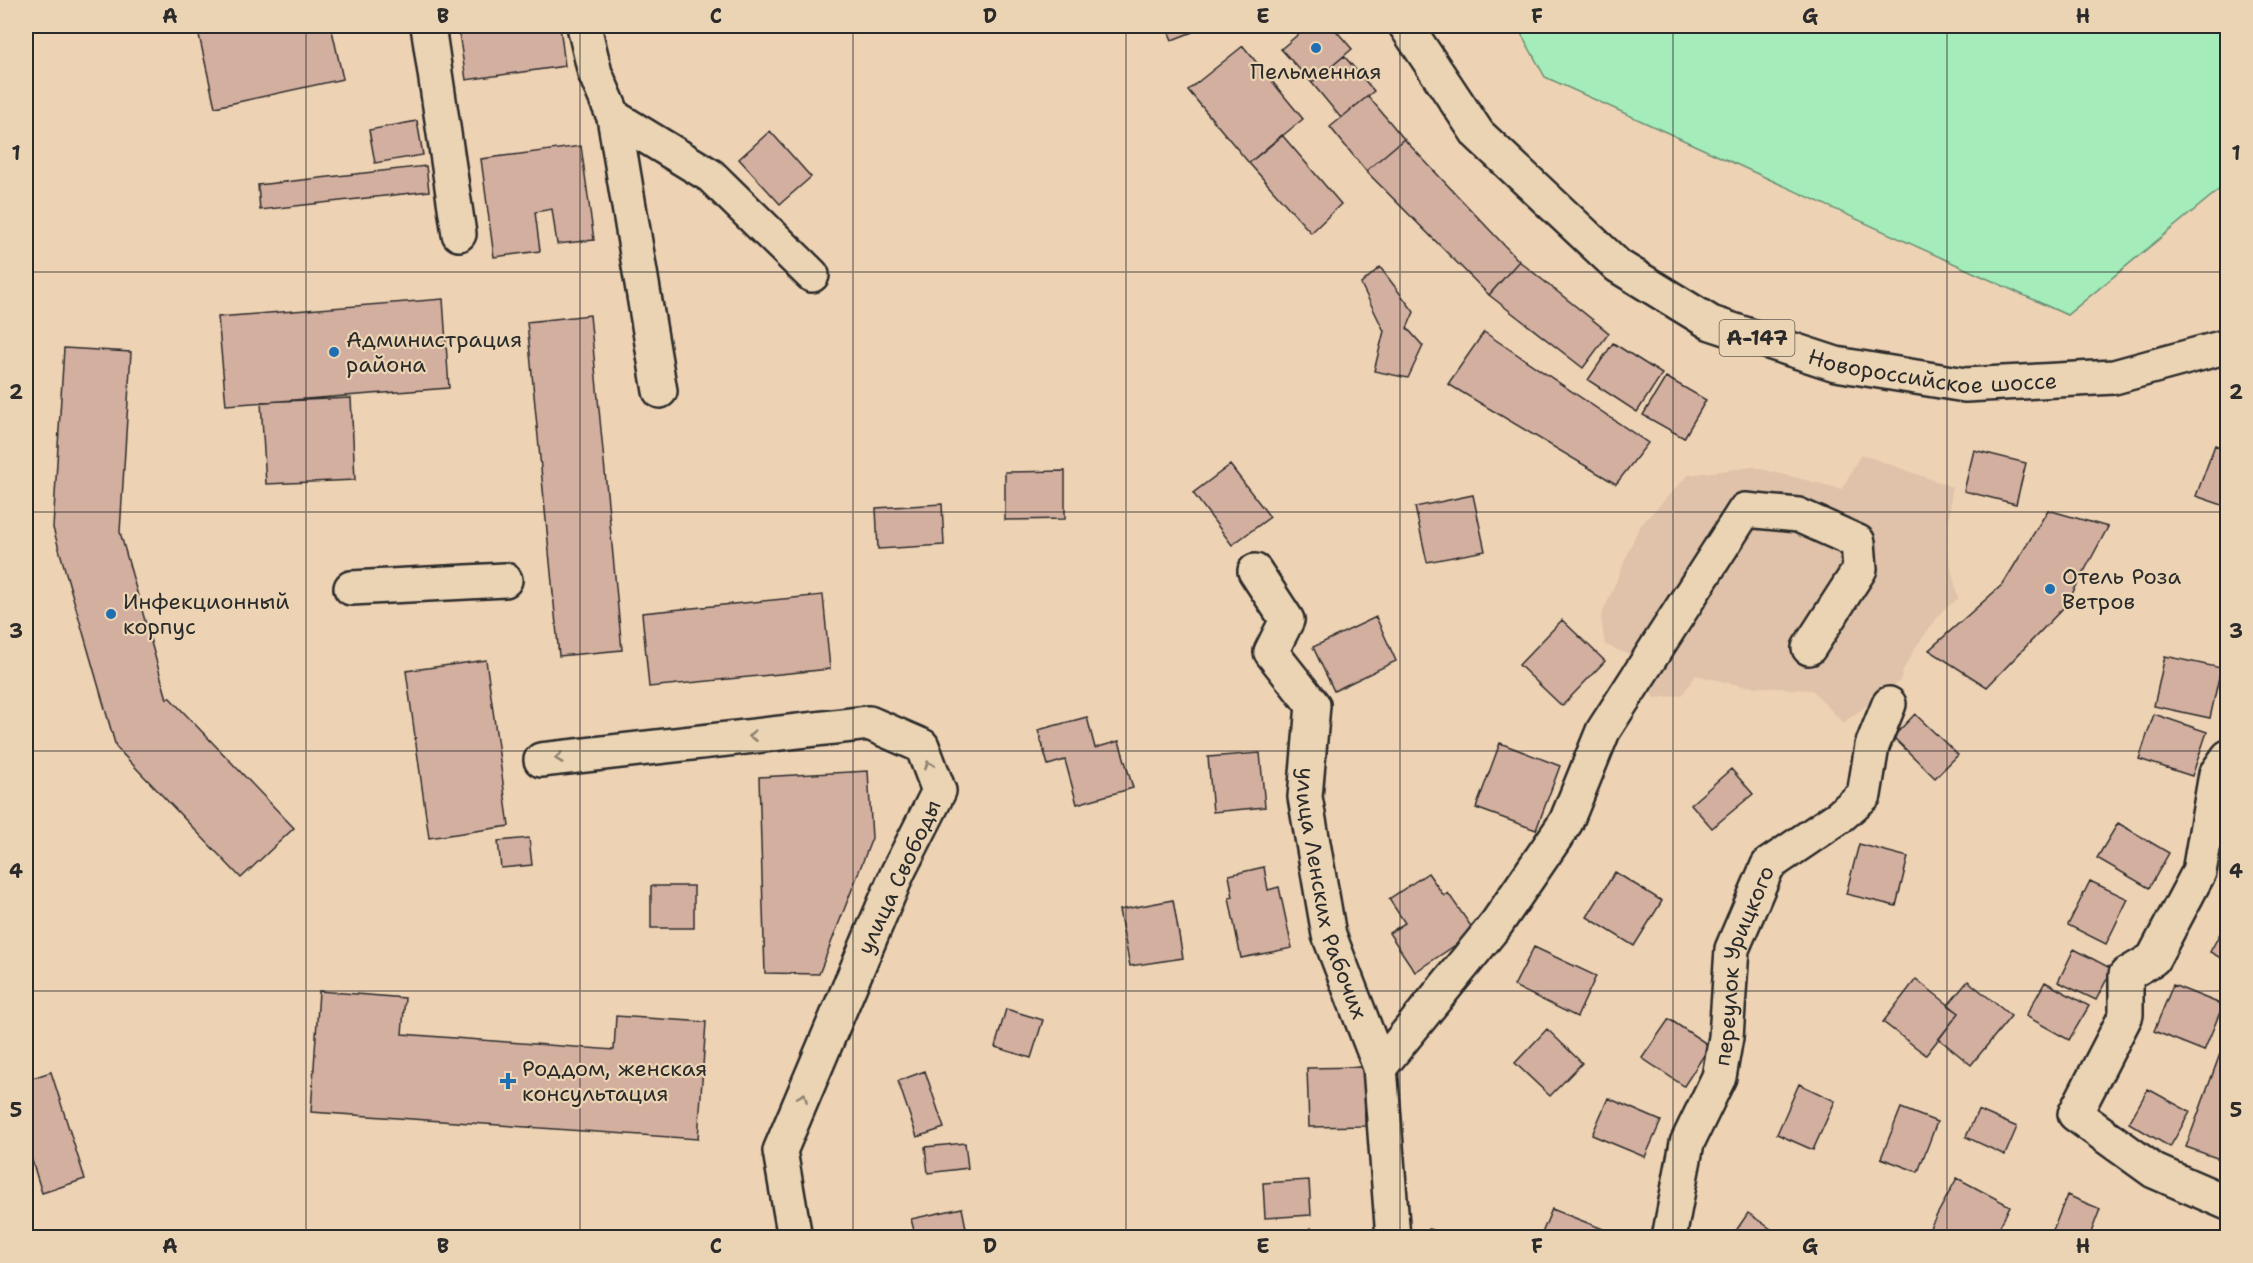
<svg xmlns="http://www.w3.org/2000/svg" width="2253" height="1263" font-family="'Shantell Sans',sans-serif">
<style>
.built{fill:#dfc2a9}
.green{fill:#a4ecba;stroke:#688c72;stroke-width:1.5}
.building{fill:#d3afa0;stroke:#2b2b2b;stroke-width:1.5}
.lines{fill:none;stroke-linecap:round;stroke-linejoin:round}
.minor-casing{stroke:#2b2b2b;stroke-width:38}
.highway-casing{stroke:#2b2b2b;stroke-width:38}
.minor{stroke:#ebd4b3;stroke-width:33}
.highway{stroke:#ebd4b3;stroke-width:33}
.oneway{stroke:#8b806f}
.grid{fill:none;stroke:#2b2b2b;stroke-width:1.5;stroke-opacity:0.55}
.poi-dot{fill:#1f6fb2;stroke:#ebd4b3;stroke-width:2}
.labels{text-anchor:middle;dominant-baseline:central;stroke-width:4.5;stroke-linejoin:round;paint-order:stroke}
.shield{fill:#ebd4b3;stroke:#655e54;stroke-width:1.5}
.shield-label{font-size:21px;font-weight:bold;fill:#2b2b2b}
.poi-label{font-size:22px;fill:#2b2b2b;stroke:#ebd4b3;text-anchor:start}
.street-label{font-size:22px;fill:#2b2b2b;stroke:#ebd4b3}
.neatline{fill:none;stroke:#2b2b2b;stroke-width:2}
.grid-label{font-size:20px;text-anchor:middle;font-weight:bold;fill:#2b2b2b}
</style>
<rect width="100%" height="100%" fill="#eed2b4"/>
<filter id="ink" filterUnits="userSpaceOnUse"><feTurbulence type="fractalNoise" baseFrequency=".0167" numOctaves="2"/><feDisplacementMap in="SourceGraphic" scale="12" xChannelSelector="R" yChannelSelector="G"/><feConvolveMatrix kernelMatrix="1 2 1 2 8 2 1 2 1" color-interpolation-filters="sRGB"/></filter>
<g filter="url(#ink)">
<path class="built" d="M 1861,454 L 1952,487 L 1947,548 L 1958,599 L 1943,610 L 1915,648 L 1903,670 L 1900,681 L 1843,723 L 1812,690 L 1742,686 L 1696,675 L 1682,695 L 1655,698 L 1642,681 L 1659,666 L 1605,645 L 1601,617 L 1639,527 L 1688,475 L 1753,467 L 1842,489 Z"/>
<path class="green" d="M 1517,26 L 2227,26 L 2227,183 L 2067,315 L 1545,77 Z"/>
<path class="building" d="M 197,26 L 331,26 L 343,79 L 215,107 Z
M 458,26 L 560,26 L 565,66 L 466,80 Z
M 1166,26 L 1208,26 L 1172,40 Z
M 1308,26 L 1332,26 L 1352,49 L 1312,83 L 1281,49 Z
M 1243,46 L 1303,119 L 1249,163 L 1188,90 Z
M 1344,56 L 1374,91 L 1341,118 L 1312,83 Z
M 1368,96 L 1404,139 L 1366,171 L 1330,127 Z
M 417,121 L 423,155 L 375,163 L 369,130 Z
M 770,131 L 811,177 L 780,204 L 739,159 Z
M 1282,135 L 1341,204 L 1311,233 L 1249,163 Z
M 1404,139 L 1519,261 L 1489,295 L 1366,171 Z
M 581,146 L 594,240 L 557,244 L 552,209 L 535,212 L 540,251 L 494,257 L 481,159 Z
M 426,166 L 429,191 L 260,210 L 258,185 Z
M 1519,261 L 1609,333 L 1583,368 L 1489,295 Z
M 1380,267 L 1414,312 L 1407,328 L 1423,346 L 1408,378 L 1374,371 L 1384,331 L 1361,284 Z
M 443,299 L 449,388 L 226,405 L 218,317 Z
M 590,315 L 622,650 L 559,656 L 527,322 Z
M 1484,332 L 1648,443 L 1616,484 L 1448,384 Z
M 1613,343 L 1662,374 L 1637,412 L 1588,380 Z
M 64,348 L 131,352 L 120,532 L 167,699 L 169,697 L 294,828 L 241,878 L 116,747 L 53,528 Z
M 1666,377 L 1706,400 L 1684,438 L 1643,415 Z
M 351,398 L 355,480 L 266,484 L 261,402 Z
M 2215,445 L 2228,450 L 2228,507 L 2196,496 Z
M 1974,450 L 2026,463 L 2016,504 L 1964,491 Z
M 1230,465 L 1270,517 L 1232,545 L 1193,493 Z
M 1065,471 L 1065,519 L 1005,520 L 1005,472 Z
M 1473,495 L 1485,551 L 1427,562 L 1415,507 Z
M 942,504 L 944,545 L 878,549 L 876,508 Z
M 2048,510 L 2108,527 L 2066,605 L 1987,687 L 1929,650 L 2003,584 Z
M 823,595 L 830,669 L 649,687 L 642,613 Z
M 1376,617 L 1396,661 L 1334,691 L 1313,647 Z
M 1562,620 L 1605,661 L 1562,706 L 1519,665 Z
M 2165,656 L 2221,668 L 2210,718 L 2154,706 Z
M 486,660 L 509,826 L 429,838 L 406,671 Z
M 1915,714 L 1958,755 L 1935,778 L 1893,737 Z
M 2154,714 L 2207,732 L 2192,776 L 2139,759 Z
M 1087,717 L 1095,748 L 1119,741 L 1133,788 L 1077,804 L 1065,760 L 1048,765 L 1038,730 Z
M 1500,743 L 1560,766 L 1536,830 L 1476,808 Z
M 1260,753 L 1265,807 L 1213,812 L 1208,757 Z
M 1731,769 L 1753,794 L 1712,828 L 1691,804 Z
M 868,771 L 872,838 L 819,974 L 765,973 L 759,777 Z
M 2118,823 L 2169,853 L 2149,888 L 2097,858 Z
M 529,838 L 532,865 L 501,868 L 498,841 Z
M 1859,844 L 1908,857 L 1896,906 L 1846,894 Z
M 1264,867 L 1268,890 L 1279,887 L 1292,948 L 1241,958 L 1229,898 L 1233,897 L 1229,875 Z
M 1615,872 L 1662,901 L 1634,946 L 1587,917 Z
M 1428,873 L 1444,896 L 1448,893 L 1475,932 L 1415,972 L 1389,933 L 1405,923 L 1389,899 Z
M 2090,881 L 2128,899 L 2106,944 L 2068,925 Z
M 651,886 L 694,886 L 694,928 L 651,928 Z
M 1173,900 L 1183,958 L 1130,966 L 1119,910 Z
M 2228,919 L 2228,962 L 2210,952 Z
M 1534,947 L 1596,976 L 1577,1017 L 1514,986 Z
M 2074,949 L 2112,969 L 2096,1000 L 2058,982 Z
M 1916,979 L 1959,1013 L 1926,1055 L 1883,1022 Z
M 1968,981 L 2011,1016 L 1971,1065 L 1939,1039 L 1959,1013 L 1948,1005 Z
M 2045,982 L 2089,1006 L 2069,1040 L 2026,1016 Z
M 2173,985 L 2223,1005 L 2204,1051 L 2154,1031 Z
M 319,991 L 405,998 L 402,1034 L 614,1050 L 616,1016 L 706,1022 L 698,1139 L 311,1112 Z
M 1006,1009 L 1043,1020 L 1031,1058 L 995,1047 Z
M 1669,1019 L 1710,1046 L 1684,1086 L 1642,1058 Z
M 1547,1029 L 1582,1063 L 1550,1096 L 1515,1063 Z
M 2224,1043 L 2228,1044 L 2228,1162 L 2186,1147 Z
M 1364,1067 L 1365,1126 L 1309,1127 L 1307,1068 Z
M 925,1071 L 944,1128 L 917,1137 L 898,1081 Z
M 51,1072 L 85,1179 L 42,1193 L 26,1141 L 26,1080 Z
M 1799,1084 L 1835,1101 L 1813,1150 L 1777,1134 Z
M 2148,1089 L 2190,1112 L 2170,1147 L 2129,1123 Z
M 1608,1098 L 1661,1121 L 1645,1157 L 1592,1135 Z
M 1901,1108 L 1937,1122 L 1918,1172 L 1881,1158 Z
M 1978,1110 L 2017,1127 L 2005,1155 L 1966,1137 Z
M 965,1143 L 968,1168 L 928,1173 L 925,1147 Z
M 1957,1178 L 2010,1206 L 1994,1238 L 1926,1235 Z
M 1309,1180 L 1311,1215 L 1265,1218 L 1263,1183 Z
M 2067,1195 L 2100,1209 L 2089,1238 L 2051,1235 Z
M 962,1208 L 968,1238 L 916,1238 L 911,1219 Z
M 1552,1209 L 1603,1229 L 1600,1238 L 1540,1238 Z
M 1748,1213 L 1784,1238 L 1731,1238 Z
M 1311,1228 L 1316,1238 L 1293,1238 Z
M 1429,1229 L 1463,1238 L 1427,1238 Z"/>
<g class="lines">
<g class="minor-casing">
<g id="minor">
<path d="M 428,26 L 459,234"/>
<path d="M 584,26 L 595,73 L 614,117 L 711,176 L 812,275"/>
<path d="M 614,117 L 660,391"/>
<path id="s1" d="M 1255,571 L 1287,620 L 1271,652 L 1313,705 L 1305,797 L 1329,935 L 1380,1067 L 1393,1238"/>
<path d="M 351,588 L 505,580"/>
<path d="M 2228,757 L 2216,774 L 2199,872 L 2153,959 L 2126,975 L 2126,1015 L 2075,1114 L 2154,1171 L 2228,1203"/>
<path d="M 541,760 L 869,723 L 922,746 L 939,791 L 898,872 L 780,1151 L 795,1238"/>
<path d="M 1380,1067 L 1497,923 L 1566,822 L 1603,731 L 1745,510 L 1798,515 L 1858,542 L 1860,569 L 1809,648"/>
<path id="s2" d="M 1669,1238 L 1687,1143 L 1719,1077 L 1726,1037 L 1732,949 L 1768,865 L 1839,817 L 1864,795 L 1872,746 L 1889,704"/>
</g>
</g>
<g class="highway-casing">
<g id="highway">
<path id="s3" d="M 1406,26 L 1478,134 L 1618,266 L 1711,323 L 1836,364 L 1965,385 L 2114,377 L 2228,346"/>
</g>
</g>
<use href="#minor" class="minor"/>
<use href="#highway" class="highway"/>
</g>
<defs><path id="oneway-chevron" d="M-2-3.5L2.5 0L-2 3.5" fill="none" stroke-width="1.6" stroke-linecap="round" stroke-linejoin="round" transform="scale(1.5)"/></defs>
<g class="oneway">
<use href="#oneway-chevron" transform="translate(753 736) rotate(173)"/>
<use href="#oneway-chevron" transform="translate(559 758) rotate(173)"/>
<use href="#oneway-chevron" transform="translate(929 765) rotate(-111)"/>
<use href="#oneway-chevron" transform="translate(803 1097) rotate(-67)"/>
</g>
</g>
<path class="grid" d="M 306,26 L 306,1238M 580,26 L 580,1238M 853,26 L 853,1238M 1126,26 L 1126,1238M 1400,26 L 1400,1238M 1673,26 L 1673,1238M 1947,26 L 1947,1238M 26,272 L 2228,272M 26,512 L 2228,512M 26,751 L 2228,751M 26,991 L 2228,991"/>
<g class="poi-dot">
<circle cx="1316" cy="48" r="6"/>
<circle cx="334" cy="352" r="6"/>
<circle cx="2050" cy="589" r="6"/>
<circle cx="111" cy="614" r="6"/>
<path d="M505 1072h6v6h6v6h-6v6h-6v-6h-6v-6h6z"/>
</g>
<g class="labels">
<rect class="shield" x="1719.5" y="320" width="75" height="36" rx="4.5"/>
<g class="shield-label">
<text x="1757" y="338">А-147</text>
</g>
<g class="poi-label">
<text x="1316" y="71" text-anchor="middle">Пельменная</text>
<text x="346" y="339">Администрация<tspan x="346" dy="25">района</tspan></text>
<text x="2062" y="576">Отель Роза<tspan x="2062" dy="25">Ветров</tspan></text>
<text x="123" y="601">Инфекционный<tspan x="123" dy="25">корпус</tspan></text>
<text x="522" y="1068">Роддом, женская<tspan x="522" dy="25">консультация</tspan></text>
</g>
<g class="street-label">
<text stroke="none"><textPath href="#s3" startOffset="660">Новороссийское шоссе</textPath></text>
<text transform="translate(899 877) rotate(-65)">улица Свободы</text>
<text stroke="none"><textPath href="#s1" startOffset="354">улица Ленских Рабочих</textPath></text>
<text stroke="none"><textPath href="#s2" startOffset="285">переулок Урицкого</textPath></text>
</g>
</g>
<rect width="2253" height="1263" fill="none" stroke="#ebd4b3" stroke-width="66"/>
<rect x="33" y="33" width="2187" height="1197" class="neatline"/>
<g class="grid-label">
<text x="170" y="23">A</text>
<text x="443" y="23">B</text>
<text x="716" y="23">C</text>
<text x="990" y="23">D</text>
<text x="1263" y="23">E</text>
<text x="1537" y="23">F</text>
<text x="1810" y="23">G</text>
<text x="2083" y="23">H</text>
<text x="16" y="160">1</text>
<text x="2236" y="160">1</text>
<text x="16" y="399">2</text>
<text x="2236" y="399">2</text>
<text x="16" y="638">3</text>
<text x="2236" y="638">3</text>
<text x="16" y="878">4</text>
<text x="2236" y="878">4</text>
<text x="16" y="1117">5</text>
<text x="2236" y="1117">5</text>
<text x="170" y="1253">A</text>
<text x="443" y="1253">B</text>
<text x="716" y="1253">C</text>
<text x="990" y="1253">D</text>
<text x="1263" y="1253">E</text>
<text x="1537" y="1253">F</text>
<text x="1810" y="1253">G</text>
<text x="2083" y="1253">H</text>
</g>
</svg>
